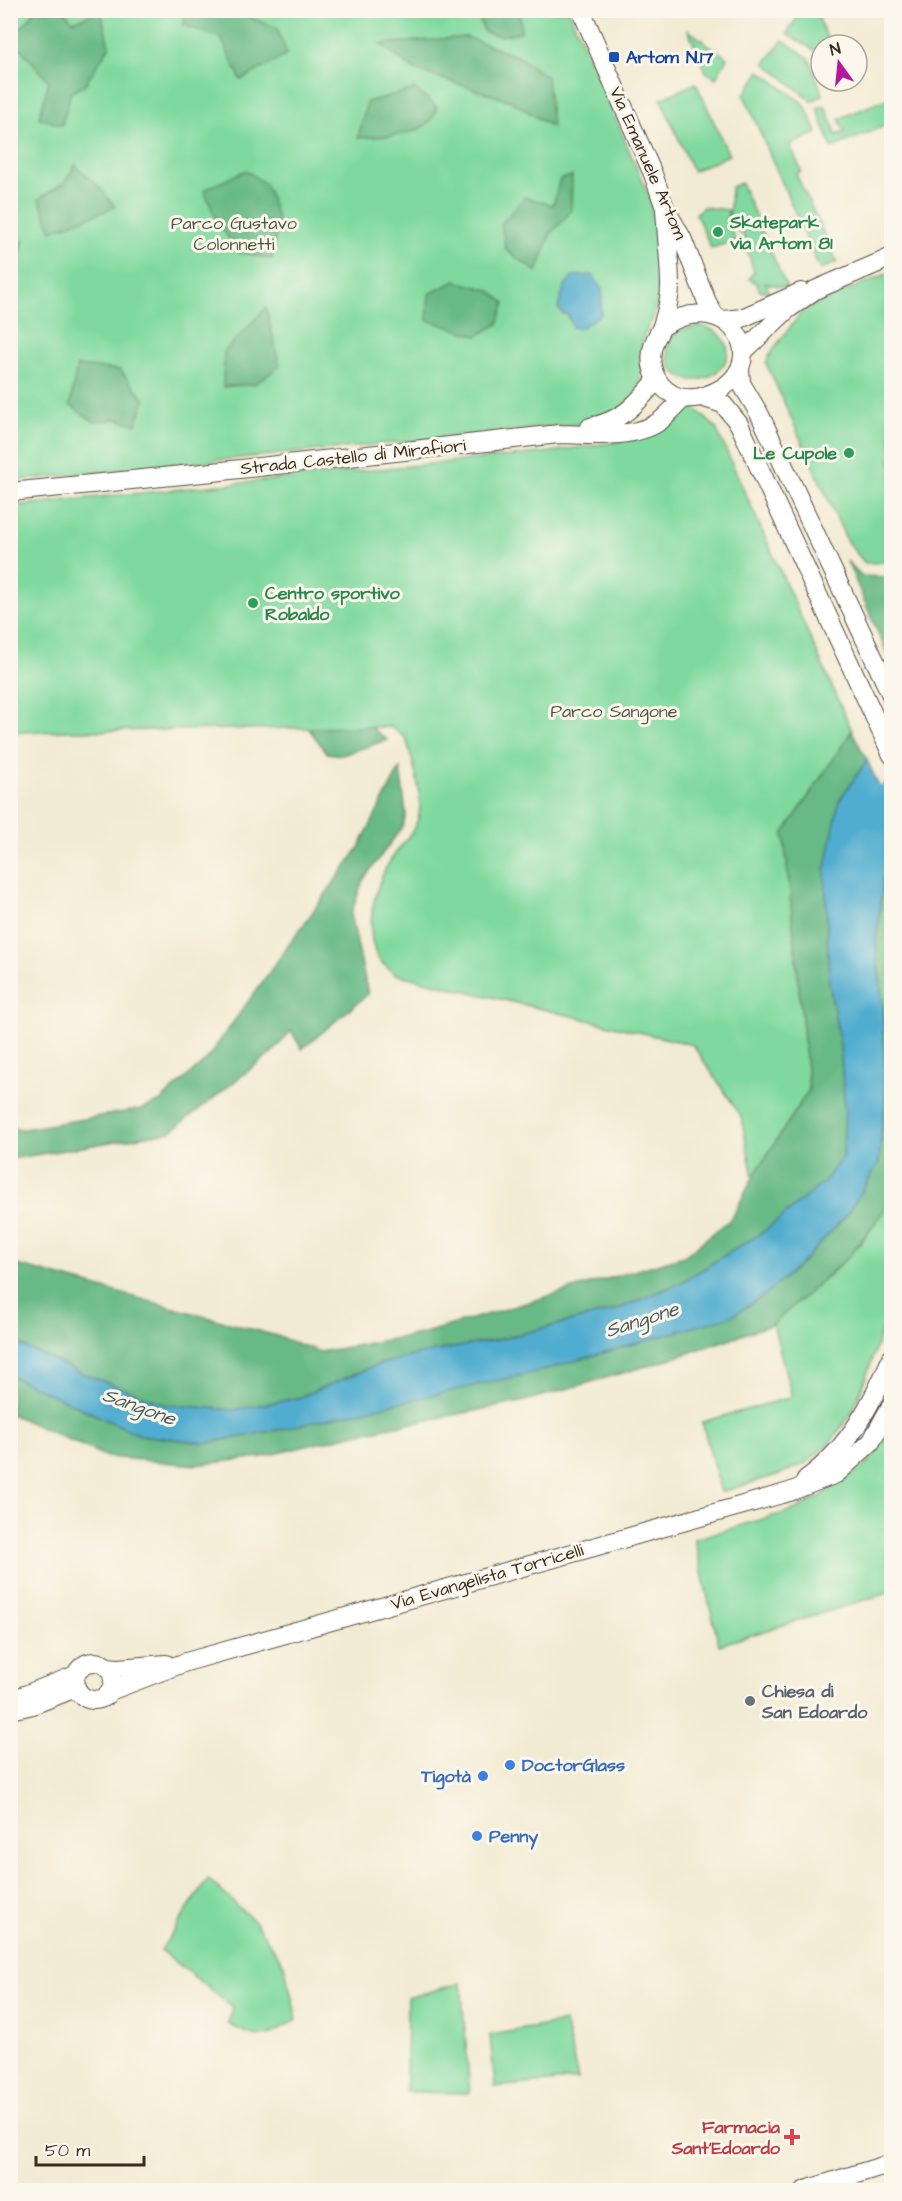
<svg xmlns="http://www.w3.org/2000/svg" width="902" height="2201" font-family="'Architects Daughter',sans-serif">
<style>
.green{fill:#7fd99e;stroke:#5d825e;stroke-width:1.5}
.forest{fill:#67b985;stroke:#517252;stroke-width:1.5}
.water{fill:#51adcf;stroke:#466c76;stroke-width:1.5}
.lines{fill:none;stroke-linecap:round;stroke-linejoin:round}
.river{stroke:#51adcf;stroke-width:26}
.minor-casing{stroke:#564739;stroke-width:20}
.minor{stroke:#fff;stroke-width:18}
.transit-dot{fill:#1a4fb4;stroke:#fbf7ec;stroke-width:2}
.leisure-dot{fill:#2e9e5b;stroke:#fbf7ec;stroke-width:2}
.worship-dot{fill:#6b7280;stroke:#fbf7ec;stroke-width:2}
.shop-dot{fill:#3f7fe0;stroke:#fbf7ec;stroke-width:2}
.health-dot{fill:#e0444e;stroke:#fbf7ec;stroke-width:2}
.labels{text-anchor:middle;dominant-baseline:central;stroke-width:6;stroke-linejoin:round;paint-order:stroke}
.transit-label{font-size:18px;font-weight:bold;fill:#164399;stroke:#fbf7ec;text-anchor:start}
.street-label{font-size:18px;fill:#3b2a1e;stroke:#fbf7ec}
.leisure-label{font-size:18px;font-weight:bold;fill:#27864d;stroke:#fbf7ec;text-anchor:start}
.park-label{font-size:18px;fill:#4c563e;stroke:#fbf7ec}
.worship-label{font-size:18px;font-weight:bold;fill:#5b616d;stroke:#fbf7ec;text-anchor:start}
.shop-label{font-size:18px;font-weight:bold;fill:#366cbe;stroke:#fbf7ec;text-anchor:start}
.health-label{font-size:18px;font-weight:bold;fill:#be3a42;stroke:#fbf7ec;text-anchor:end}
.water-label{font-size:20px;font-style:italic;fill:#43585c;stroke:#fbf7ec}
</style>
<rect width="100%" height="100%" fill="#fbf7ec"/>
<filter id="ink" filterUnits="userSpaceOnUse"><feTurbulence type="fractalNoise" baseFrequency=".0167" numOctaves="2"/><feDisplacementMap in="SourceGraphic" scale="12" xChannelSelector="R" yChannelSelector="G"/><feConvolveMatrix kernelMatrix="1 2 1 2 8 2 1 2 1" color-interpolation-filters="sRGB"/></filter>
<filter id="wash" filterUnits="userSpaceOnUse"><feTurbulence type="fractalNoise" baseFrequency=".008" numOctaves="4" result="noise"/><feDisplacementMap in="SourceGraphic" scale="24" xChannelSelector="R" yChannelSelector="G"/><feGaussianBlur stdDeviation="1.35" result="paint"/><feColorMatrix in="noise" values="0 0 0 0 0 0 0 0 0 0 0 0 0 0 0 0 0 1.4 0 .05"/><feComposite in="paint" operator="in"/></filter>
<g filter="url(#wash)">
<rect width="100%" height="100%" fill="#f2ebd3"/>
<path class="green" d="M 11,11 L 569,11 L 650,199 C 656,234 666,274 656,309 C 653,321 645,331 642,343 C 639,355 642,367 640,380 C 636,406 605,420 581,424 L 11,481 Z
M 801,11 L 836,11 L 818,17 L 830,45 L 821,45 L 821,50 L 814,50 L 787,34 Z
M 688,30 L 727,58 L 716,78 L 706,72 Z
M 783,40 L 809,58 L 823,95 L 812,101 L 765,63 Z
M 760,71 L 805,105 L 817,133 L 790,145 L 801,171 L 796,174 L 837,262 L 820,270 L 744,95 Z
M 696,83 L 729,155 L 693,171 L 661,99 Z
M 891,97 L 891,123 L 832,148 L 817,108 L 825,106 L 837,135 L 845,132 L 839,119 Z
M 741,183 L 787,288 L 765,283 L 770,292 L 760,291 L 757,283 L 749,279 L 754,272 L 748,252 L 739,244 L 745,237 L 729,223 L 731,187 Z
M 703,207 L 728,210 L 728,224 L 736,241 L 711,248 L 696,214 Z
M 891,272 L 891,562 L 865,563 L 848,543 L 766,363 L 772,351 L 804,309 Z
M 699,326 C 708,327 714,329 720,335 C 746,360 700,395 676,373 C 663,362 665,338 681,330 C 687,328 694,328 699,326 Z
M 684,398 L 716,428 L 852,731 L 784,833 L 809,1090 L 753,1177 L 741,1116 L 693,1045 L 395,974 C 390,969 382,964 378,958 C 363,930 375,883 392,858 C 401,845 416,831 419,815 C 423,791 412,761 406,738 L 390,727 L 11,732 L 10,506 L 550,452 L 635,439 Z
M 891,1192 L 892,1297 L 887,1315 L 865,1380 L 852,1413 L 832,1440 L 808,1462 L 780,1474 L 721,1492 L 702,1422 L 792,1397 L 773,1324 C 815,1286 871,1248 891,1192 Z
M 891,1429 L 892,1539 L 887,1540 L 891,1558 L 891,1592 L 719,1645 L 694,1539 L 794,1510 L 818,1498 L 866,1465 Z
M 208,1879 L 255,1922 L 284,1965 L 297,2019 C 265,2039 263,2042 228,2024 L 233,2008 L 161,1950 Z
M 461,1983 L 470,2093 L 406,2092 L 407,1998 Z
M 565,2022 L 578,2079 L 495,2087 L 490,2035 Z"/>
<path class="forest" d="M 34,11 L 64,11 L 73,21 L 101,11 L 109,47 L 84,86 L 71,92 L 62,125 L 39,118 L 49,81 L 11,38 L 32,16 Z
M 185,11 L 234,11 L 277,28 L 287,55 L 241,80 L 221,38 L 184,25 Z
M 477,11 L 520,11 L 521,32 L 501,36 L 484,32 Z
M 467,37 L 519,57 L 547,77 L 552,127 L 511,101 L 415,70 L 380,44 Z
M 415,89 L 437,107 C 428,140 387,135 358,138 L 367,102 Z
M 75,165 L 99,187 L 115,207 L 52,231 L 39,199 L 65,182 Z
M 246,170 L 266,185 L 278,220 L 272,259 L 238,252 L 217,221 L 204,190 Z
M 572,176 L 571,211 L 550,235 L 537,272 L 506,250 L 501,224 L 525,197 L 553,205 L 560,179 Z
M 11,239 L 23,241 L 11,313 L 10,239 Z
M 455,281 L 489,290 L 505,303 L 498,324 L 477,336 L 427,320 L 429,294 Z
M 266,308 L 280,366 L 255,384 L 223,387 L 224,352 Z
M 77,366 L 120,370 L 145,400 L 136,424 L 115,419 L 94,422 L 70,405 Z
M 847,561 L 862,576 L 891,577 L 891,663 Z
M 371,727 L 387,740 L 342,755 L 327,753 L 308,728 Z
M 852,731 L 867,760 L 839,801 L 829,958 L 829,981 L 840,1044 L 845,1112 L 843,1156 L 825,1181 L 765,1231 L 680,1283 L 616,1310 L 497,1340 L 419,1354 L 377,1365 L 298,1398 L 234,1410 L 167,1405 L 86,1375 L 11,1341 L 10,1263 L 277,1336 L 320,1352 L 421,1334 L 684,1256 L 732,1218 L 753,1177 L 809,1090 L 784,833 Z
M 400,768 L 406,813 L 403,826 L 363,880 L 351,914 L 368,994 L 302,1049 L 291,1031 L 275,1050 L 170,1132 L 11,1159 L 11,1128 L 24,1129 L 142,1109 L 159,1102 L 206,1060 L 358,849 Z
M 891,854 L 891,1192 L 884,1211 L 850,1255 L 773,1324 L 665,1361 L 521,1402 L 351,1435 L 262,1457 L 196,1465 L 107,1457 L 11,1414 L 11,1376 L 140,1435 L 206,1443 L 282,1429 L 766,1294 L 801,1264 L 849,1212 L 879,1162 L 883,1009 L 876,943 L 883,879 Z"/>
<path class="water" d="M 593,275 L 602,290 L 601,314 L 579,329 L 572,327 L 568,315 L 562,313 L 558,308 L 564,287 L 573,276 Z
M 867,760 L 892,816 L 891,854 L 883,879 L 876,943 L 883,1009 L 885,1101 L 879,1162 L 849,1212 L 801,1264 L 766,1294 L 732,1316 L 536,1372 L 282,1429 L 206,1443 L 140,1435 L 11,1376 L 11,1341 L 86,1375 L 167,1405 L 234,1410 L 298,1398 L 377,1365 L 419,1354 L 497,1340 L 616,1310 L 680,1283 L 765,1231 L 825,1181 L 843,1156 L 845,1112 L 840,1044 L 829,981 L 825,872 L 839,801 Z"/>
<g class="lines">
<path class="river" d="M 872,834 L 881,808 L 892,793"/>
</g>
</g>
<g filter="url(#ink)">
<g class="lines">
<g class="minor-casing">
<path id="minor" d="M 581,10 L 653,174 L 665,208 L 682,238 L 707,302 L 715,316
M 724,320 L 742,318 L 801,292
M 662,327 C 730,282 780,369 707,395 C 697,399 682,400 672,394 C 654,384 647,362 654,343 C 656,337 660,332 662,326 C 666,314 670,299 670,286 C 670,260 666,234 665,208
M 743,352 L 787,310 L 815,290 L 892,257
M 740,368 L 741,383 L 760,415 L 892,697
M 701,397 L 723,404 L 739,424 L 892,755
M 590,427 C 624,420 635,405 657,380
M 10,492 L 213,472 L 559,434 C 587,435 636,439 660,421 C 669,414 676,405 684,398
M 806,1479 C 848,1449 872,1404 892,1357
M75 1681a19 19 0 1 1 38 0a19 19 0 1 1-38 0Z
M 107,1667 L 118,1668 L 166,1664
M 110,1691 L 186,1662 L 789,1492 L 836,1474 L 871,1442 L 892,1404
M 22,1696 L 76,1675
M 10,1710 L 33,1705 L 76,1688
M 805,2190 L 892,2163"/>
</g>
<use href="#minor" class="minor"/>
</g>
</g>
<rect class="transit-dot" x="608" y="51" width="12" height="12" rx="3"/>
<g class="leisure-dot">
<circle cx="718" cy="232" r="6"/>
<circle cx="849" cy="453" r="6"/>
<circle cx="253" cy="603" r="6"/>
</g>
<circle class="worship-dot" cx="750" cy="1701" r="6"/>
<g class="shop-dot">
<circle cx="510" cy="1765" r="6"/>
<circle cx="483" cy="1776" r="6"/>
<circle cx="477" cy="1836" r="6"/>
</g>
<path class="health-dot" d="M789 2128h6v6h6v6h-6v6h-6v-6h-6v-6h6z"/>
<g class="labels">
<g class="transit-label">
<text x="626" y="57">Artom N.17</text>
</g>
<g class="street-label">
<text transform="translate(648 163) rotate(66)">Via Emanuele Artom</text>
<text transform="translate(353 457) rotate(-6)">Strada Castello di Mirafiori</text>
<text transform="translate(487 1577) rotate(-16)">Via Evangelista Torricelli</text>
</g>
<g class="leisure-label">
<text x="730" y="222">Skatepark<tspan x="730" dy="21">via Artom 81</tspan></text>
<text x="837" y="453" text-anchor="end">Le Cupole</text>
<text x="265" y="593">Centro sportivo<tspan x="265" dy="21">Robaldo</tspan></text>
</g>
<g class="park-label">
<text x="234" y="223">Parco Gustavo<tspan x="234" dy="21">Colonnetti</tspan></text>
<text x="614" y="711">Parco Sangone</text>
</g>
<g class="worship-label">
<text x="762" y="1691">Chiesa di<tspan x="762" dy="21">San Edoardo</tspan></text>
</g>
<g class="shop-label">
<text x="522" y="1765">DoctorGlass</text>
<text x="471" y="1776" text-anchor="end">Tigotà</text>
<text x="489" y="1836">Penny</text>
</g>
<g class="health-label">
<text x="780" y="2127">Farmacia<tspan x="780" dy="21">Sant'Edoardo</tspan></text>
</g>
<g class="water-label">
<text transform="translate(642 1320) rotate(-18)">Sangone</text>
<text transform="translate(139 1407) rotate(20)">Sangone</text>
</g>
</g>
<rect width="902" height="2201" fill="none" stroke="#fbf7ec" stroke-width="36"/>
<g transform="translate(839 63) rotate(345)"><circle r="28" fill="#fbf7ec" stroke="#aea59a" stroke-width="1.5"/>
<path d="M0-4.5L10 22L0 15L-10 22Z" fill="#b5179e"/>
<text y="-9" font-size="16" font-weight="bold" text-anchor="middle" fill="#3b2a1e">N</text>
</g>
<path d="M36 2156v9h108v-9" fill="none" stroke="#3b2a1e" stroke-width="3"/>
<text x="45" y="2156" font-size="18" fill="#3b2a1e" stroke="#fbf7ec" stroke-width="4.5" paint-order="stroke">50 m</text>
</svg>
